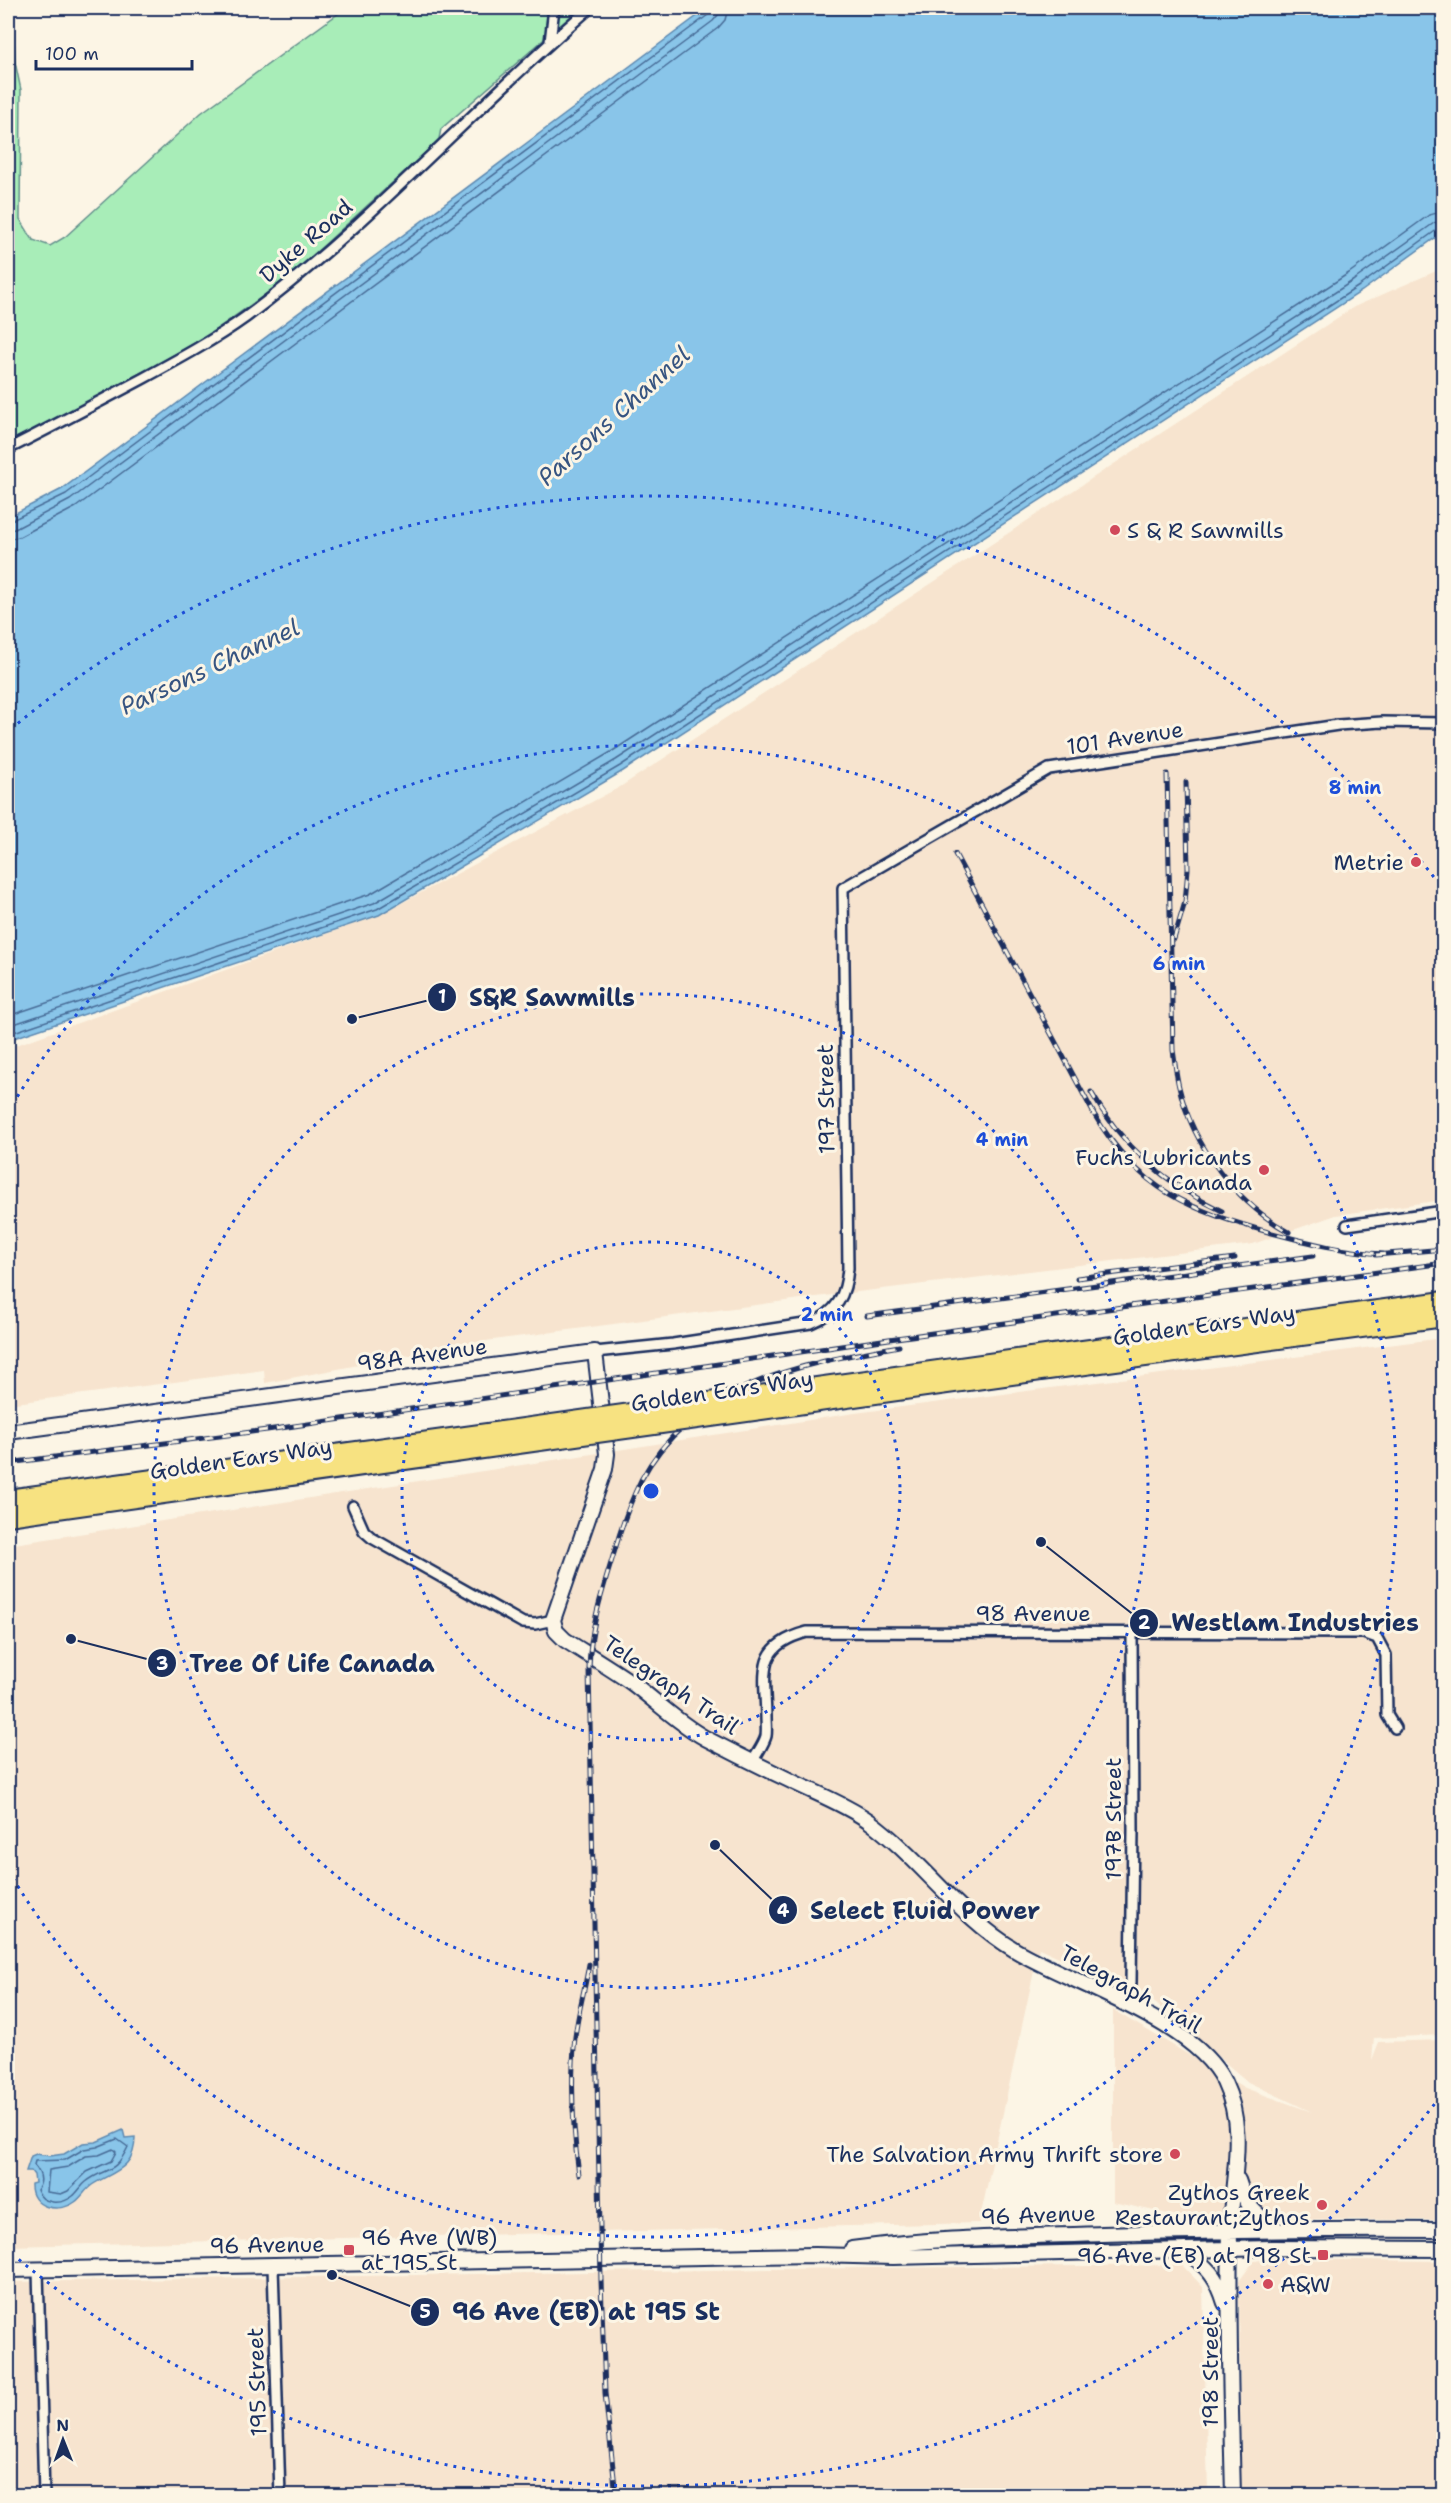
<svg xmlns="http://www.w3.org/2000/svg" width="1451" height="2503" font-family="'Shantell Sans',sans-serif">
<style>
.built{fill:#f7e4cf}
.green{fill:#a8edb8;stroke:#628e8b;stroke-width:1.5}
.water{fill:#89c5e9;stroke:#5d89b1;stroke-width:1.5}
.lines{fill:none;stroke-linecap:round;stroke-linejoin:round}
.shore{stroke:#476b96;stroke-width:1.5}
.street-casing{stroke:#1b2f5e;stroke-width:14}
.secondary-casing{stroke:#1b2f5e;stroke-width:18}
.highway-casing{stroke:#1b2f5e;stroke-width:22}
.street{stroke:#fcf5e5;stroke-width:9}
.secondary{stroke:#fcf5e5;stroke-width:14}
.highway{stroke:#f7e281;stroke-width:18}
.rail-casing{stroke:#1b2f5e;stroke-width:5}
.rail{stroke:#fcf5e5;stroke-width:3;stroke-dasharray:9;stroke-linecap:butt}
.highway-bridge-casing{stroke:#1b2f5e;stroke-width:22;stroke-linecap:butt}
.highway-bridge{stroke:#f7e281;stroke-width:18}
.ring{fill:none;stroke:#1d4ed8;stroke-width:3;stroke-dasharray:3 6}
.poi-dot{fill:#d1495b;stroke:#fcf5e5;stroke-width:2}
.labels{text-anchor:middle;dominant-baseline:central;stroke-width:6;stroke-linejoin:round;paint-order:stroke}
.street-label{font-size:22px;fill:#1b2f5e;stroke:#fcf5e5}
.poi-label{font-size:22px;fill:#1b2f5e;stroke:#fcf5e5;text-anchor:end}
.water-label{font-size:24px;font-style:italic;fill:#365481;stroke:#fcf5e5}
.centre{fill:#1d4ed8;stroke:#fcf5e5;stroke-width:3}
.ring-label{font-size:18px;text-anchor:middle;font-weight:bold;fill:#1d4ed8;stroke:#fcf5e5;stroke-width:6;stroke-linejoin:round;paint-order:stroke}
.leader{fill:none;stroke:#1b2f5e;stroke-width:2}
.callout-dot{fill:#1b2f5e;stroke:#fcf5e5;stroke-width:2}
.mark-label{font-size:18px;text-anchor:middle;font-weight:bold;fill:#fff}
.callout-label{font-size:24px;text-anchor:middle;font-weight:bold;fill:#1b2f5e;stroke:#fcf5e5;stroke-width:6;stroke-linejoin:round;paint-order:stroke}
</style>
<rect width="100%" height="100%" fill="#fcf5e5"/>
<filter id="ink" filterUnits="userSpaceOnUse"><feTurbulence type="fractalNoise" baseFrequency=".0167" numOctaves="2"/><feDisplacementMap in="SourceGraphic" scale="12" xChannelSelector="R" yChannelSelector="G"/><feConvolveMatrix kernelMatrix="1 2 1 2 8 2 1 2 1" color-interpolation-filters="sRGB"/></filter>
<g filter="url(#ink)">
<path class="built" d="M 1443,268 L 1443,1200 L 1336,1215 L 1253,1244 L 816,1297 L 478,1342 L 265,1383 L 264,1370 L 8,1404 L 8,1048 L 379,915 L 620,787 L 1354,307 Z
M 1443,1338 L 1443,2035 L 1374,2038 L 1372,2060 L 1379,2042 L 1443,2040 L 1443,2220 L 1191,2219 L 1113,2202 L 1113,2010 L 1245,2088 L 1312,2112 L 1248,2082 L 1149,1998 L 1039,1948 L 979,2223 L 8,2246 L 8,1545 L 855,1413 Z
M 1270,2259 L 1443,2261 L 1443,2495 L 1241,2495 L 1239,2281 L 1254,2261 Z
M 1182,2265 L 1203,2287 L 1208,2495 L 8,2495 L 8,2282 L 773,2269 Z"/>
<path class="green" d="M 8,8 L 13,8 L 15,62 L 21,90 L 20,219 L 33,240 L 50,246 L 65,237 L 201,113 L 346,8 L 580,8 L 441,129 L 439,139 L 427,151 L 287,279 L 204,338 L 78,408 L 8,442 Z"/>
<path class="water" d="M 708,8 L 1443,8 L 1443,232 L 1362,291 L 623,771 L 379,915 L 8,1040 L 8,517 L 62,489 Z
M 123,2130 L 125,2138 L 135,2137 C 135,2170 113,2171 92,2185 C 85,2190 82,2197 75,2202 C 58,2214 30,2208 31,2184 L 35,2183 L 34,2175 L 31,2171 L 26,2171 L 31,2156 L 36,2154 L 50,2156 L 64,2154 L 83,2143 L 96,2142 Z"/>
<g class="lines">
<path class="shore" d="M 8,522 L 66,494 L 708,15 L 711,8
M 8,530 L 15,529 L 70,500 L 713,21 L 718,15 L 719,8
M 8,539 L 19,537 L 76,507 L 718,28 L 725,20 L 728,8
M 8,1016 L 370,894 L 611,752 L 1349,273 L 1429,215 L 1444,211
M 8,1026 L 374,903 L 616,760 L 1354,280 L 1434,223 L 1444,220
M 8,1034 L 377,909 L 620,766 L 1359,286 L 1438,229 L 1444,228
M 117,2139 L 128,2147 C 114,2176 106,2166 86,2182 C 81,2186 78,2192 73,2196 C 62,2205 42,2205 37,2190 C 44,2181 41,2173 34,2165 L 35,2161 L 65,2160 L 84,2149 L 97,2147 Z
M 113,2149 L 116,2152 L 111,2161 L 87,2172 L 68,2191 L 61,2194 L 47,2192 L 49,2170 L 68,2167 L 86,2156 L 99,2155 Z"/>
<g class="street-casing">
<path id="street" d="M 550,42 L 554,8
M 8,449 C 54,426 99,402 144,378 C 179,359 214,340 246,317 C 370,225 473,108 590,8
M 1347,1225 L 1444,1211
M 595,1352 L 673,1344 L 811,1323 C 837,1313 846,1295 848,1268 L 843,888 L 1049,769 L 1338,725 L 1382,722 L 1444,723
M 353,1506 L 364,1531 L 372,1538 L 523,1623 L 535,1624 L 553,1620
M 753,1761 C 757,1753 764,1744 766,1736 C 767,1730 766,1723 766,1717 C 765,1672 755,1646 807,1632 L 1363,1633 L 1377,1638 L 1386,1655 L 1387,1715 L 1395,1728
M 1125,2005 L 1131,1983 L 1133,1830 L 1132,1632
M 273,2266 L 280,2496
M 38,2270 L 44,2496"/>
</g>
<g class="secondary-casing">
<path id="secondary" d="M 8,1432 L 595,1352 L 607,1454 L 605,1469 L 553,1620 L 556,1631 L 565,1640 C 587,1654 610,1668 632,1683 C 656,1701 678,1723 705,1738 C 732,1752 760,1766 787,1779 C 815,1793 843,1803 869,1821 C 921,1859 958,1916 1015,1950 C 1072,1984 1195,2021 1224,2082 C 1248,2132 1231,2181 1230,2232 C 1228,2320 1231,2408 1233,2496
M 1238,2180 C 1247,2209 1255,2213 1278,2230
M 852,2249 C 935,2237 1019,2237 1102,2234 C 1216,2231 1330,2229 1444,2230
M 1185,2250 C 1207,2267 1217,2276 1225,2303
M 8,2270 L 815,2255 L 893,2257 L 1271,2248 L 1444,2249"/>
</g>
<g class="highway-casing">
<path id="highway" d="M 1031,1357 L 1444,1301
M 1033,1372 L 1444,1317
M 8,1499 L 502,1431
M 8,1516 L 504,1446"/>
</g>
<use href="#street" class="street"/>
<use href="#secondary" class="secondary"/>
<use href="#highway" class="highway"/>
<g class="rail-casing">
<path id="rail" d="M 1167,774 L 1173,1050 C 1175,1062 1176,1075 1179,1087 C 1193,1146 1236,1203 1289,1232
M 955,854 L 1094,1114 C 1139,1191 1190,1210 1272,1233 C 1311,1243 1344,1252 1384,1254
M 1174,939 L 1185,902 L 1188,869 L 1186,782
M 1091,1092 C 1121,1145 1167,1185 1222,1211
M 1376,1255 L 1444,1249
M 1077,1278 L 1235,1258
M 867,1316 L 1313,1256
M 8,1463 L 267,1430 L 889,1339 L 1444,1263
M 579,2175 C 573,2130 570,2083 575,2037 C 578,2012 585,1989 589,1964
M 616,2496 L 605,2393 L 601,2280 L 589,1669 C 590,1628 602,1592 614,1553 C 621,1528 629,1504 641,1480 C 692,1384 802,1364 899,1346"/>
</g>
<use href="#rail" class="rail"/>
<g class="highway-bridge-casing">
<path id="highway-bridge" d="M 502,1431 L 1031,1357
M 504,1446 L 1033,1372"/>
</g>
<use href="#highway-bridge" class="highway-bridge"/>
</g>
</g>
<g class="ring">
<circle cx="651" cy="1491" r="249"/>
<circle cx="651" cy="1491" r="497"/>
<path d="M8 1112A746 746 0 1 1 8 1870"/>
<path d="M1440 2097A995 995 0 0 1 11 2253M11 729A995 995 0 0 1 1440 885"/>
</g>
<g class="poi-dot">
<circle cx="1115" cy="530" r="6"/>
<circle cx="1416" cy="862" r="6"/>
<circle cx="1264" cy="1170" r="6"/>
<circle cx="1175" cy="2154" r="6"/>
<circle cx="1322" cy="2205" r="6"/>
<rect x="343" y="2244" width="12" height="12" rx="3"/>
<rect x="1317" y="2249" width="12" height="12" rx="3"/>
<circle cx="1268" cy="2284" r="6"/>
</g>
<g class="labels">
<g class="street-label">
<text transform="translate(306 241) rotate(-41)">Dyke Road</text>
<text transform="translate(1125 738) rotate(-9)">101 Avenue</text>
<text transform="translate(826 1099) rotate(-91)">197 Street</text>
<text transform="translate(1204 1325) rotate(-8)">Golden Ears Way</text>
<text transform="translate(422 1355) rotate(-8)">98A Avenue</text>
<text transform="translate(722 1391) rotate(-8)">Golden Ears Way</text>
<text transform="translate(241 1459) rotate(-8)">Golden Ears Way</text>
<text x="1033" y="1613">98 Avenue</text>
<text transform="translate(671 1685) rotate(34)">Telegraph Trail</text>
<text transform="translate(1113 1819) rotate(-90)">197B Street</text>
<text transform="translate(1131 1989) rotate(29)">Telegraph Trail</text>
<text transform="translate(1038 2215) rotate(-2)">96 Avenue</text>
<text transform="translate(267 2245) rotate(-1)">96 Avenue</text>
<text transform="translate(1210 2372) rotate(-90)">198 Street</text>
<text transform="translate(257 2382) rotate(-92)">195 Street</text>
</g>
<g class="poi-label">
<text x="1127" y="530" text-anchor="start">S &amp; R Sawmills</text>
<text x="1404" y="862">Metrie</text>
<text x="1252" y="1157">Fuchs Lubricants<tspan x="1252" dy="25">Canada</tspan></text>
<text x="1163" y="2154">The Salvation Army Thrift store</text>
<text x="1310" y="2192">Zythos Greek<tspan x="1310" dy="25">Restaurant;Zythos</tspan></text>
<text x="361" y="2237" text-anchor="start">96 Ave (WB)<tspan x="361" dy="25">at 195 St</tspan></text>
<text x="1311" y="2255">96 Ave (EB) at 198 St</text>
<text x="1280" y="2284" text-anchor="start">A&amp;W</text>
</g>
<g class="water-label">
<text transform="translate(614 416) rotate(-42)">Parsons Channel</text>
<text transform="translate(210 667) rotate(-25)">Parsons Channel</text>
</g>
</g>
<circle cx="651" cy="1491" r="9" class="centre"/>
<g class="ring-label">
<text x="1355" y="794">8 min</text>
<text x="1179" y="970">6 min</text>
<text x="1002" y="1146">4 min</text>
<text x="827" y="1321">2 min</text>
</g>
<path class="leader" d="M352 1019L442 997M1041 1542L1144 1623M71 1639L162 1663M715 1845L783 1910M332 2275L425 2312"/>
<g class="callout-dot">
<circle cx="352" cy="1019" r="6"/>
<circle cx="1041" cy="1542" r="6"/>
<circle cx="71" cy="1639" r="6"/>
<circle cx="715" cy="1845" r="6"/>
<circle cx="332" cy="2275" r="6"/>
<circle cx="442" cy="997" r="15"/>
<circle cx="1144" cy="1623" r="15"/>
<circle cx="162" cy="1663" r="15"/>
<circle cx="783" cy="1910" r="15"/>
<circle cx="425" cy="2312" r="15"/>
</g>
<g class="mark-label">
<text x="442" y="1003">1</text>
<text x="1144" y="1629">2</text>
<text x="162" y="1670">3</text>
<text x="783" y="1917">4</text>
<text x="425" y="2318">5</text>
</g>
<g class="callout-label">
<text x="552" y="1006">S&amp;R Sawmills</text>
<text x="1295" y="1631">Westlam Industries</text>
<text x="312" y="1672">Tree Of Life Canada</text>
<text x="925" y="1919">Select Fluid Power</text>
<text x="586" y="2320">96 Ave (EB) at 195 St</text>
</g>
<rect width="1451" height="2503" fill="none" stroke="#fcf5e5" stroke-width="30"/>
<rect x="15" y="15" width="1421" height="2473" fill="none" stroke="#1b2f5e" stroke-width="2" filter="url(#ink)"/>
<g transform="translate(63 2440) rotate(359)" stroke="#fcf5e5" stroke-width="4.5" paint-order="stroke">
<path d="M0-4.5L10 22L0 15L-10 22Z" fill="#1b2f5e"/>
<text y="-9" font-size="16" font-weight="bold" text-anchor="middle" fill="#1b2f5e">N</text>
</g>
<path d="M36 60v9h156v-9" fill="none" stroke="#1b2f5e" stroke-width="3"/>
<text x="45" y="60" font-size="18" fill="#1b2f5e" stroke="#fcf5e5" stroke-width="4.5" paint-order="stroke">100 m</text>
</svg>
